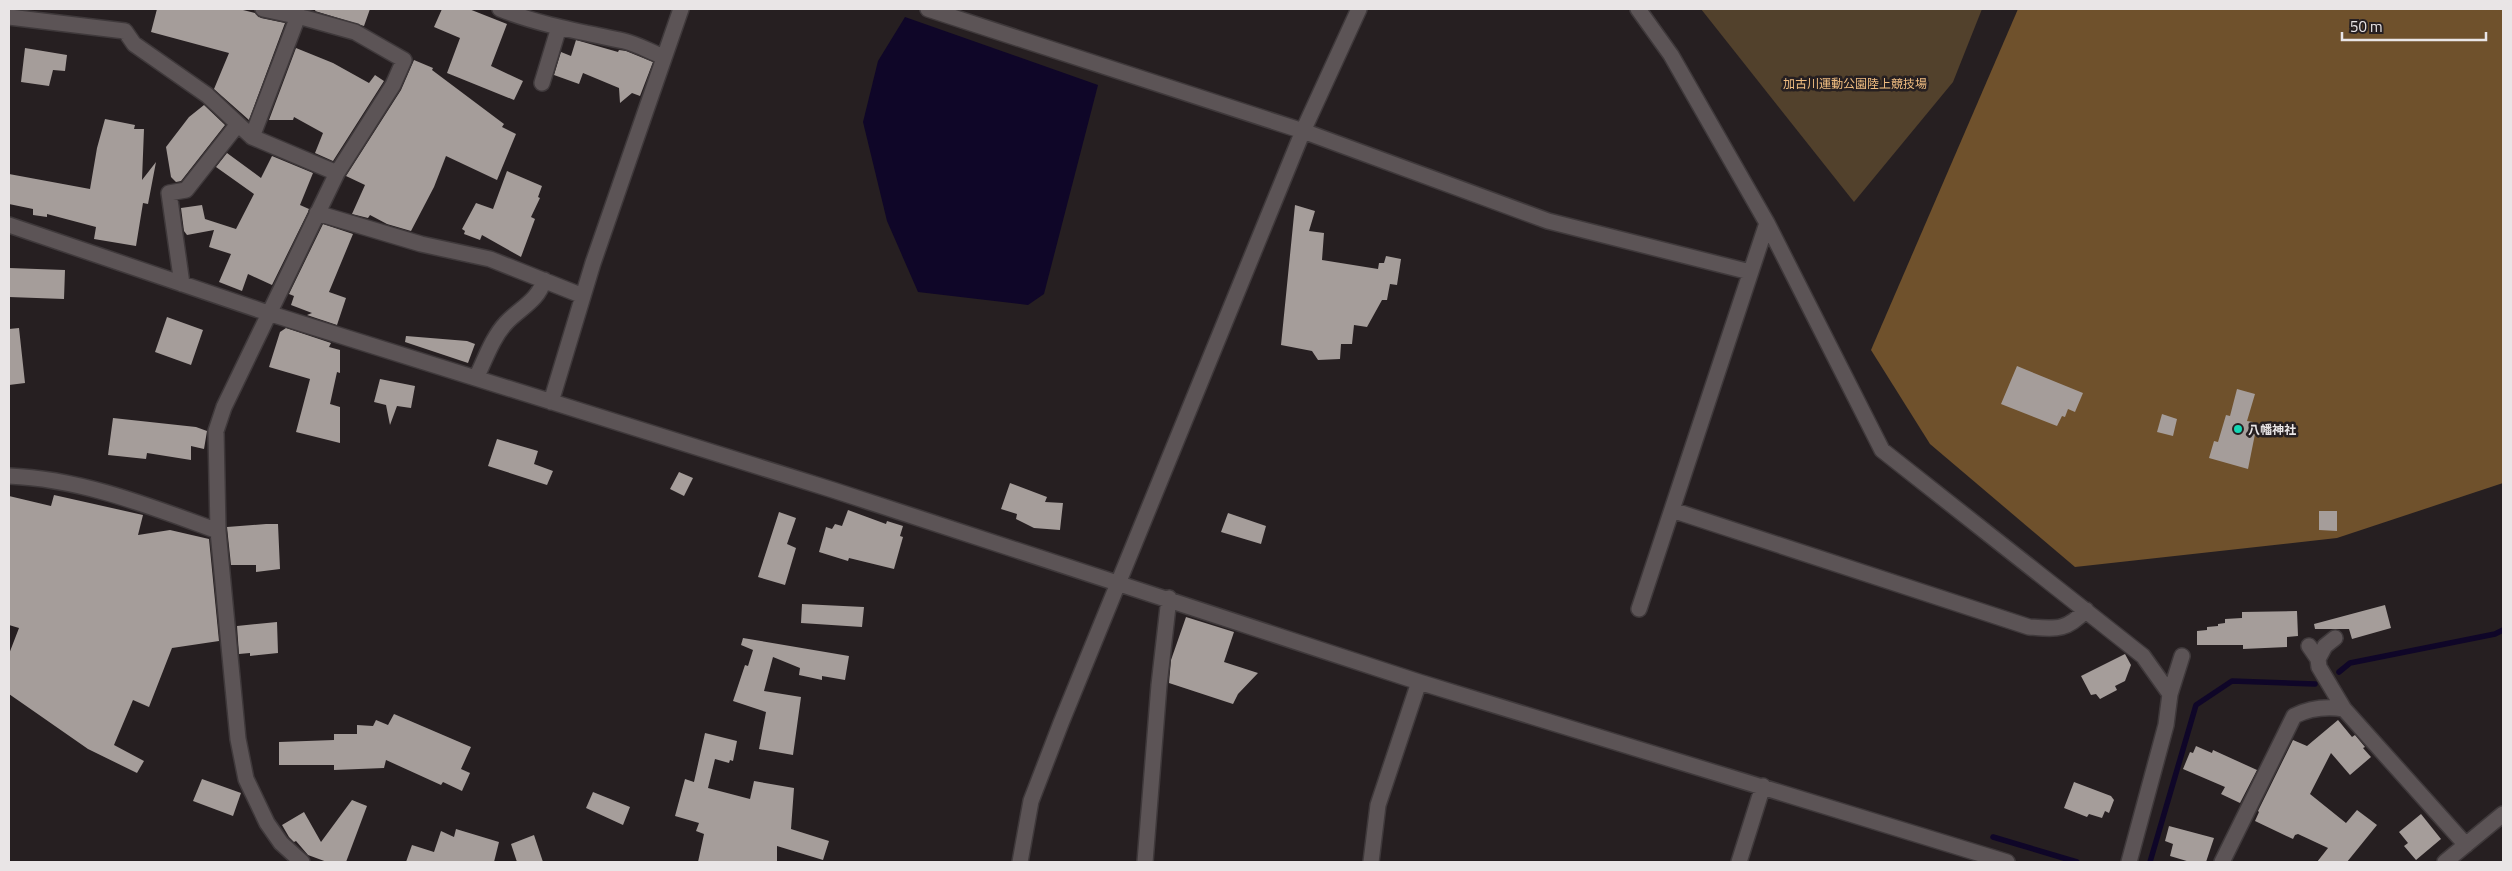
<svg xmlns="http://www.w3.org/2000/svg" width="2512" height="871" font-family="'Titillium Web','Noto Sans JP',sans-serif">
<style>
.green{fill:#52412c}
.forest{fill:#6f512c}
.water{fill:#0f0628}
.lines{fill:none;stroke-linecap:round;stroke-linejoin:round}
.stream{stroke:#0f0628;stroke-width:5.5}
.building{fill:#a59d9a}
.minor-casing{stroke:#3f393b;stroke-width:18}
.minor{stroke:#5c5456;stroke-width:15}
.poi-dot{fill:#14d5b3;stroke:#261f21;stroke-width:2}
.labels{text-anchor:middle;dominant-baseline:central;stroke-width:5;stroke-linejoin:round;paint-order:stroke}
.park-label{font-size:12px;fill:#efbc80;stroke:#261f21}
.poi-label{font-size:12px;font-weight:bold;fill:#e9e5e6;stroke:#261f21;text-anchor:start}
</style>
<rect width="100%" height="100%" fill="#261f21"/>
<path class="green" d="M 1701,9 L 1982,9 L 1953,82 L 1854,202 Z"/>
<path class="forest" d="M 2018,9 L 2503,9 L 2503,483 L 2337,538 L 2075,567 L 1930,444 L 1871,350 Z"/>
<path class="water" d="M 905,17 L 1098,85 L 1044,294 L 1028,305 L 918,292 L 887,221 L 863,122 L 878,61 Z"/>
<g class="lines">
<path class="stream" d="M 2339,672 L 2350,663 L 2495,634 L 2503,630
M 1993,837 L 2077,862
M 2150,862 L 2196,705 L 2232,681 L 2315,684"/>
</g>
<path class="building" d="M 157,9 L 239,9 L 255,13 L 261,18 L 285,23 L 249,120 L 214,89 L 229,53 L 151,32 Z
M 316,9 L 370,9 L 364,26 L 315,11 Z
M 442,9 L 469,9 L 507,24 L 491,66 L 523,81 L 514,100 L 447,73 L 460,38 L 434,27 Z
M 576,40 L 618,52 L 619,50 L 626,51 L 653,62 L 640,96 L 632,93 L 620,103 L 619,88 L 583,73 L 579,84 L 554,75 L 561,52 L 571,56 Z
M 25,48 L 67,55 L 65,71 L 53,70 L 49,86 L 21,82 Z
M 296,48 L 333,63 L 369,83 L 375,75 L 384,81 L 333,161 L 315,153 L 323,133 L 294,117 L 293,120 L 269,120 Z
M 414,60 L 433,68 L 432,70 L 504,124 L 502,127 L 516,134 L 497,180 L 446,156 L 434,187 L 411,231 L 387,224 L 370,215 L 368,218 L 352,214 L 365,185 L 346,176 L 401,90 Z
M 204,105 L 225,125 L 181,181 L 176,182 L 171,177 L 166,147 L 189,117 Z
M 105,119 L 135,125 L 134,129 L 144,129 L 142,180 L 156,162 L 148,204 L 143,203 L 136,246 L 94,239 L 96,227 L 47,214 L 47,217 L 33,215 L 33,209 L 9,204 L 9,174 L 90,189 L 97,148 Z
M 227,153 L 261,178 L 272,156 L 313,173 L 300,205 L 309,209 L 308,212 L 272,285 L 248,274 L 242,291 L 219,282 L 231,254 L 209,247 L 214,230 L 187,235 L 184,231 L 181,208 L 202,205 L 205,219 L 236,229 L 254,194 L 216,167 Z
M 507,171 L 542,186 L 538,197 L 540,198 L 531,217 L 535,219 L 521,257 L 482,235 L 480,240 L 464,234 L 465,231 L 462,229 L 476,203 L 493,209 Z
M 1295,205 L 1315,211 L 1309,231 L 1324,233 L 1322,260 L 1378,269 L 1379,263 L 1384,263 L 1386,256 L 1401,259 L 1397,285 L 1390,284 L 1387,300 L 1382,300 L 1367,327 L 1354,325 L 1352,344 L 1341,344 L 1340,359 L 1318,360 L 1312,351 L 1281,345 Z
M 323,224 L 353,234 L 329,292 L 346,298 L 337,325 L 307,315 L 312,313 L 291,305 L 294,296 L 289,294 Z
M 9,268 L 65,270 L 64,299 L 9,297 Z
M 167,317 L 203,330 L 191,365 L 155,352 Z
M 19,328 L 25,383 L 9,385 L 9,329 Z
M 286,328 L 331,343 L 329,347 L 340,350 L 340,373 L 337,372 L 330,404 L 340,407 L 340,443 L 296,432 L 310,379 L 269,367 L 280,332 Z
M 406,336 L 467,341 L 475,344 L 468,363 L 405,342 Z
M 2017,366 L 2083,393 L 2075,412 L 2068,409 L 2065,417 L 2062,416 L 2057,426 L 2001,404 Z
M 380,379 L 415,386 L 411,408 L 397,406 L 390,425 L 386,405 L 374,402 Z
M 2237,389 L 2255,394 L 2247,421 L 2253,422 L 2250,433 L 2255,434 L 2248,469 L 2209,458 L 2214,441 L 2218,442 L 2226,415 L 2230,416 Z
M 2162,414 L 2177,419 L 2173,436 L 2157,432 Z
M 113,418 L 196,427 L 207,431 L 204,449 L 191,446 L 191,460 L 147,453 L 146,459 L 108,455 Z
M 497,439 L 538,451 L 534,464 L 553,471 L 547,485 L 488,466 Z
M 679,472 L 693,478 L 684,496 L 670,489 Z
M 1010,483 L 1047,497 L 1045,502 L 1063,503 L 1060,530 L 1034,528 L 1016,519 L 1017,514 L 1001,509 Z
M 54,495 L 143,515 L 138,535 L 170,530 L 209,539 L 219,641 L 172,648 L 149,707 L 133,700 L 114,745 L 144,761 L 137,773 L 88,749 L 9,694 L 9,654 L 19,628 L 9,625 L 9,496 L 51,506 Z
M 848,510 L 886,524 L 887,521 L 903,526 L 900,536 L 903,537 L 894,569 L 849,558 L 848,561 L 819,552 L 826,527 L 832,529 L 835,524 L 842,526 Z
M 2319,511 L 2337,511 L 2337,531 L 2319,530 Z
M 779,512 L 796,518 L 787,544 L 796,548 L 785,585 L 758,577 Z
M 1228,513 L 1266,526 L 1261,544 L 1221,532 Z
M 266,524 L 278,524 L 280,569 L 256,572 L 256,565 L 231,565 L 227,527 Z
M 802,604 L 864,607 L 862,627 L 801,623 Z
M 2385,605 L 2391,628 L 2352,639 L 2349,629 L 2315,629 L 2314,624 Z
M 2297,611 L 2298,636 L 2287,637 L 2287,647 L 2243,649 L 2243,645 L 2197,645 L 2197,631 L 2207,630 L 2207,627 L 2218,626 L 2218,624 L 2225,623 L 2225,619 L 2242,618 L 2242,612 Z
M 1186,617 L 1234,632 L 1224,662 L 1258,673 L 1238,694 L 1233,704 L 1169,683 L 1171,660 Z
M 277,622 L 278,653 L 250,656 L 250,653 L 239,654 L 237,626 Z
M 743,638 L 849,656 L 845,680 L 822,676 L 822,680 L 799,675 L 800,668 L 773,657 L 764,691 L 801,697 L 793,755 L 759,749 L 766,712 L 733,701 L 745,665 L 748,666 L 753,650 L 741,645 Z
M 2125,654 L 2131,665 L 2125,681 L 2115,686 L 2117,690 L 2100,699 L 2096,694 L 2091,695 L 2081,676 Z
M 394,714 L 471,747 L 461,769 L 470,773 L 462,791 L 443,782 L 441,785 L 386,760 L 384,768 L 334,770 L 334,765 L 279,765 L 279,742 L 334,740 L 334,734 L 357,734 L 357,725 L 373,726 L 376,720 L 388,725 Z
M 2338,720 L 2352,737 L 2355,735 L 2365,747 L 2363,748 L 2371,757 L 2350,775 L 2331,753 L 2310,794 L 2346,823 L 2357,810 L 2377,825 L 2347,862 L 2317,862 L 2328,848 L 2298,834 L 2295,835 L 2293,839 L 2255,821 L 2259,812 L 2258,811 L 2293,740 L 2307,746 Z
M 705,733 L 737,741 L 733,761 L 730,760 L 729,763 L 715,759 L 708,788 L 750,799 L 754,781 L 794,788 L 791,829 L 829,841 L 823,860 L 777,846 L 777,862 L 698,862 L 704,834 L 696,831 L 699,823 L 675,816 L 685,779 L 694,782 Z
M 2196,746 L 2212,753 L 2213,750 L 2257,770 L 2240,803 L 2221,794 L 2225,787 L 2183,769 L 2190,752 L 2193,753 Z
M 202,779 L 241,793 L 233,816 L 193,801 Z
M 2074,782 L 2111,796 L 2114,800 L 2109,813 L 2105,811 L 2102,818 L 2089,814 L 2087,817 L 2064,808 Z
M 593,792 L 630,807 L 623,825 L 586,808 Z
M 352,800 L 367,806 L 346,862 L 327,862 L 308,855 L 296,841 L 294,842 L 289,837 L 282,825 L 304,812 L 321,842 Z
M 2421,814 L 2441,839 L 2416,860 L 2404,846 L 2408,843 L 2399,832 Z
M 2169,826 L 2214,838 L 2206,862 L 2190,862 L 2170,856 L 2173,844 L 2165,841 Z
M 456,829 L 499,842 L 494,862 L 406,862 L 412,845 L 434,852 L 441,831 L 454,837 Z
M 534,835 L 543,862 L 517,862 L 511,844 Z"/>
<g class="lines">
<g class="minor-casing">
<path id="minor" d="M 263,9 L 305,18 L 355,32 L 404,60 L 393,85 L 337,173
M 500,9 C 540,25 582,32 624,41 C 637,44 651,52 664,57
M 928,9 L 1303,131 L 1548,221 L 1750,272
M 1638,9 L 1671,55 L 1767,223 L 1882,450 L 2143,656 L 2170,694 L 2166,725 L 2129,862
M 9,17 L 125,31 L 134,44 L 207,95 L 252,137 L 337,173 L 224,407 L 216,431 L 218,531 L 238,739 L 246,779 L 267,823 L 281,843 L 302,862
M 542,83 L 559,27
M 252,137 L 295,24 L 297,9
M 317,213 L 421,244 L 490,259 L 583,296
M 9,225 L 268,313 L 833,490 L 1419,682 L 2007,862
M 182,284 L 169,193 L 186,190 L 238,124
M 476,378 C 485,360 492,338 506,323 C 520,308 538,301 544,280
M 551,402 L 593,263 L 681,9
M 9,476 C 82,479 149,506 218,531
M 1672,510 L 2029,627 C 2057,629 2066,631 2086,610
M 1639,609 L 1767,223
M 2335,638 L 2325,646 L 2318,659 L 2319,667 L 2344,709
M 2309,646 L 2318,659
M 2170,694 L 2182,656
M 1020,862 L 1031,801 L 1061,723 L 1303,131 L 1359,9
M 1145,862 L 1159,685 L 1169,598
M 1371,862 L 1378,805 L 1419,682
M 1739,862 L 1763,786
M 2222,862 L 2294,716 C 2310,708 2325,706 2344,709 L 2466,845
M 2445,862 L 2503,814"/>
</g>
<use href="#minor" class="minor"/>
</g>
<circle class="poi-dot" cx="2238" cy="429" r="5"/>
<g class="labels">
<g class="park-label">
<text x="1855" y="83">加古川運動公園陸上競技場</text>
</g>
<g class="poi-label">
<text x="2248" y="429">八幡神社</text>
</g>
</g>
<rect width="2512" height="871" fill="none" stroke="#e9e5e6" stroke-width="20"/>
<path d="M2342 32v8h144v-8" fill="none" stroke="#e9e5e6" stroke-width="2.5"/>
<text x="2350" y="32" font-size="15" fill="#e9e5e6" stroke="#261f21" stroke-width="4" paint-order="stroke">50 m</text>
</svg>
